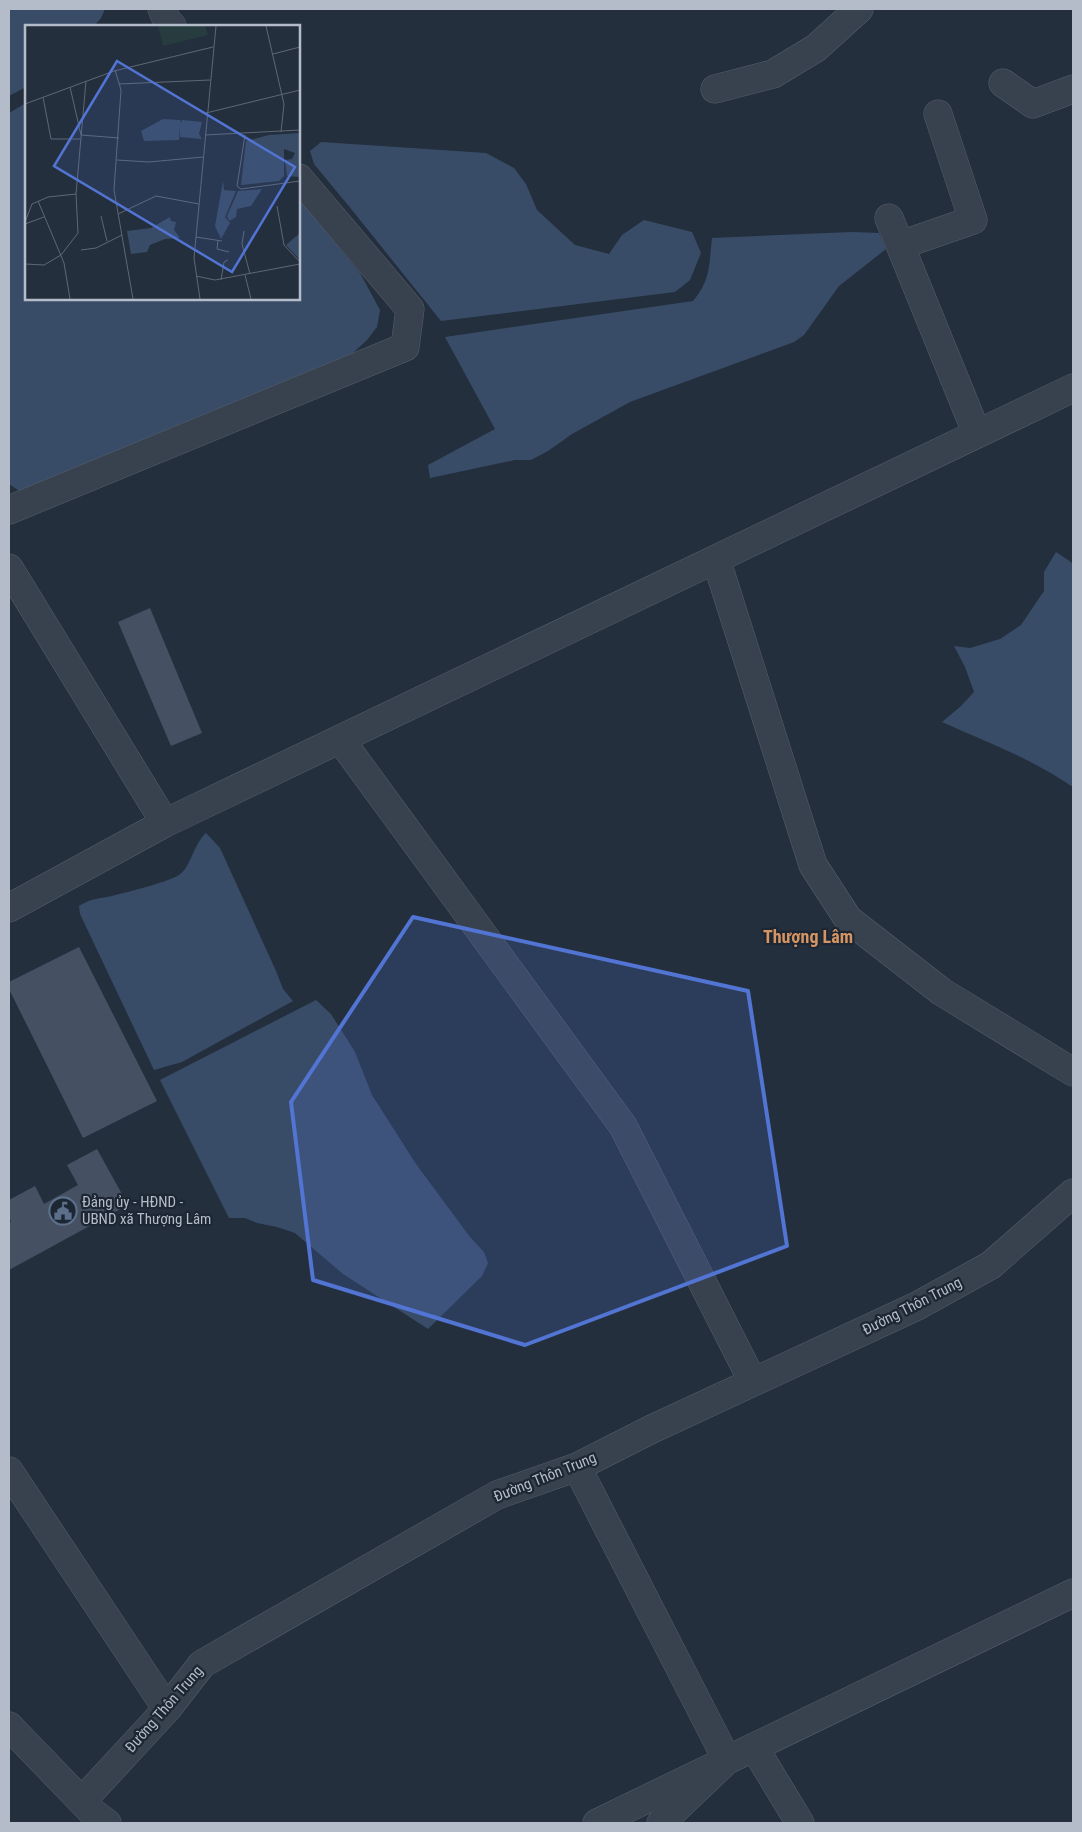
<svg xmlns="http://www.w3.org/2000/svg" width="1082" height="1832" font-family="'Roboto Condensed',sans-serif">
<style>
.water{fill:#394c67}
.building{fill:#455162}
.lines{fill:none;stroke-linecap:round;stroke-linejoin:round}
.minor-casing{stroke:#565f6c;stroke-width:29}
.minor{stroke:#38414e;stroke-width:28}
.marked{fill:#5274d3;fill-opacity:0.2;stroke:#5274d3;stroke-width:4;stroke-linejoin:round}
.labels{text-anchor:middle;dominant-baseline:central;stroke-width:4.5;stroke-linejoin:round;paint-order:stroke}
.poi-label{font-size:15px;fill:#b4bcc9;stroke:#1d2633;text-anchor:start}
.street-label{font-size:15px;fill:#b4bcc9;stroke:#1d2633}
.quarter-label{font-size:18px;font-weight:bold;fill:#d59563;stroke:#1d2633}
.inset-road{fill:none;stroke:#5e6776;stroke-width:1}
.view{fill:#5274d3;fill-opacity:0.15;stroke:#5274d3;stroke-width:2.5}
.inset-edge{fill:none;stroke:#b4bcc9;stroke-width:2.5}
</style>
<rect width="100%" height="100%" fill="#242f3e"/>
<path class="water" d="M 9,9 L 105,9 L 101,18 L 94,26 L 26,26 L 26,87 L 9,96 Z
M 26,103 L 26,299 L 299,299 L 299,199 L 360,273 L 380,310 L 377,327 L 367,340 L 343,362 L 21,492 L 9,484 L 9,113 Z
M 321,142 L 486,153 L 514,168 L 526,184 L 537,210 L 575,245 L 609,254 L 622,235 L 644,220 L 692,232 L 701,253 L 690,280 L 675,292 L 441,321 L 352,210 L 314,164 L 310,151 Z
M 852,232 L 879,233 L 886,249 L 839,286 L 804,335 L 794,342 L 630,402 L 572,434 L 548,451 L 531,460 L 515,460 L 430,478 L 428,465 L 495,429 L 445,337 L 693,301 C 711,280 709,264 712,238 Z
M 1056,552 L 1071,562 L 1073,565 L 1073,787 C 1032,759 987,742 942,722 L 961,706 L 974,692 L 965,667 L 954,646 L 970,648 L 1000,639 L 1021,625 L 1044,591 L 1044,572 Z
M 206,833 L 220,848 L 276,971 L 283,989 L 293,1001 L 182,1062 L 154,1070 L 80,914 L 79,906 C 92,898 98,899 112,896 C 130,891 163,884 179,875 C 191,867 193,845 206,833 Z
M 316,1000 L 331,1014 L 355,1052 L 372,1095 L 416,1164 L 470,1237 L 484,1252 L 488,1263 L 482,1276 L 428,1329 L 343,1274 L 295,1233 L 277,1227 L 257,1223 L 245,1218 L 229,1218 L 160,1080 Z"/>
<path class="building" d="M 150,608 L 202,733 L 171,746 L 118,622 Z
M 79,947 L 157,1101 L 83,1138 L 9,989 L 9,982 Z
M 97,1149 L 128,1205 L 9,1270 L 9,1223 L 11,1222 L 9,1217 L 9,1200 L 35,1186 L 44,1204 L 78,1185 L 67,1165 Z"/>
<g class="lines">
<g class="minor-casing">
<path id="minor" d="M 162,9 L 167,21 L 172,26
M 1003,83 L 1033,104 L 1073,89
M 715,89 L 773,74 L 816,48 L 859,9
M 889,218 L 977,434
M 901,245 L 973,220 L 938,114
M 9,510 L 405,347 L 410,309 L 299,178
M 716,559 L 813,865 L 848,919 L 942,992 L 1073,1072
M 9,568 L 165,823
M 340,739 L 623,1126 L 753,1382
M 9,908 L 165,823 L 1073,388
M 577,1467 L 727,1760 L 661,1823
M 9,1471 L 167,1709
M 9,1726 L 91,1811 L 107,1823
M 754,1747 L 800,1823
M 82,1801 L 167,1709 L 202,1664 L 497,1495 L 577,1467 L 652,1429 L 917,1306 L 991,1265 L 1073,1193
M 597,1823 L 1073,1593"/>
</g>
<use href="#minor" class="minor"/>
</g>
<path class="marked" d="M 413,917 L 748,991 L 787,1246 L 525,1345 L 313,1280 L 291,1102 Z"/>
<defs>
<g id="civic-ring" transform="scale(1.4375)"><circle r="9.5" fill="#1d2633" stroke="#5c6f8a" stroke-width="1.5"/><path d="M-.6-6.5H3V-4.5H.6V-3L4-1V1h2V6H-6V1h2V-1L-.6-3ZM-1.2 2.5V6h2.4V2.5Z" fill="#5c6f8a"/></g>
</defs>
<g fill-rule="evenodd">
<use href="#civic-ring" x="63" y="1211"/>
</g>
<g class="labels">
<g class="poi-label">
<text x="82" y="1202">Đảng ủy - HĐND -<tspan x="82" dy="17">UBND xã Thượng Lâm</tspan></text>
</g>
<g class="street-label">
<text transform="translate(912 1306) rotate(-27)">Đường Thôn Trung</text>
<text transform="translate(545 1477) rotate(-22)">Đường Thôn Trung</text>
<text transform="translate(164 1709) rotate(-49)">Đường Thôn Trung</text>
</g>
<g class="quarter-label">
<text x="808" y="936">Thượng Lâm</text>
</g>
</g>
<g transform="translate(25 25)">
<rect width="275" height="275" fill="#242f3e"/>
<path d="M 133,1 L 180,1 L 183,10 L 138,21 Z" fill="#263c3f"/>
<path d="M 138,94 L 155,95 L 156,98 L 157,95 L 177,97 L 174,109 L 177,114 L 155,112 L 155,101 L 154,115 L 119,116 L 116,106 ZM 275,108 L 275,152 L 262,151 L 260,135 L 267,134 L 270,128 L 259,124 L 259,151 L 254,156 L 216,160 L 221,116 L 244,110 ZM 198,156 L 199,165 L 211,166 L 200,192 L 205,198 L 196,214 L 190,201 ZM 237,164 L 226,181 L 212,184 L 211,192 L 204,196 L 202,191 L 213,166 ZM 145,192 L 146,196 L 151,197 L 149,205 L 155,213 L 140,214 L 125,220 L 122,227 L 106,229 L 102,206 L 126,203 ZM 275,208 L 275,235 L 261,220 Z" fill="#394c67"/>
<path class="inset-road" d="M 241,1 L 259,79 L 256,107M 248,29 L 275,22M 90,45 L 96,65 L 89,165 L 108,274M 94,59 L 185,55M 45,62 L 56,110 L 94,113M 18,72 L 26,114 L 56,114M 0,79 L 89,46 L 188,22M 181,88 L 275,65M 180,110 L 275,105M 220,110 L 212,161 L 216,164 L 275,156M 92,135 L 124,137 L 178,132M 13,176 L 39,238 L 45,274M 252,181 L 259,220 L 275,237M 93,189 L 131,171 L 174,179M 76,191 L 82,216M 0,197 L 7,179 L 23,172 L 51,169M 0,199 L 19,192M 219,206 L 217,219 L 225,249M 171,212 L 197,216M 193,215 L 192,224 L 204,227M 56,225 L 71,223 L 97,210M 0,239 L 19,240 L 36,230 L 53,208 L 51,169 L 61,56M 220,250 L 226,274M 171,251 L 190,255 L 275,239M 196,255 L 199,237 L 203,235M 175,274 L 169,233 L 191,1"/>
<path class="view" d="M 92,36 L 270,142 L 207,247 L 29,141 Z"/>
<rect width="275" height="275" class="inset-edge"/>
</g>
<rect width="1082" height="1832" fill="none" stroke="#b4bcc9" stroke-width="20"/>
</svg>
